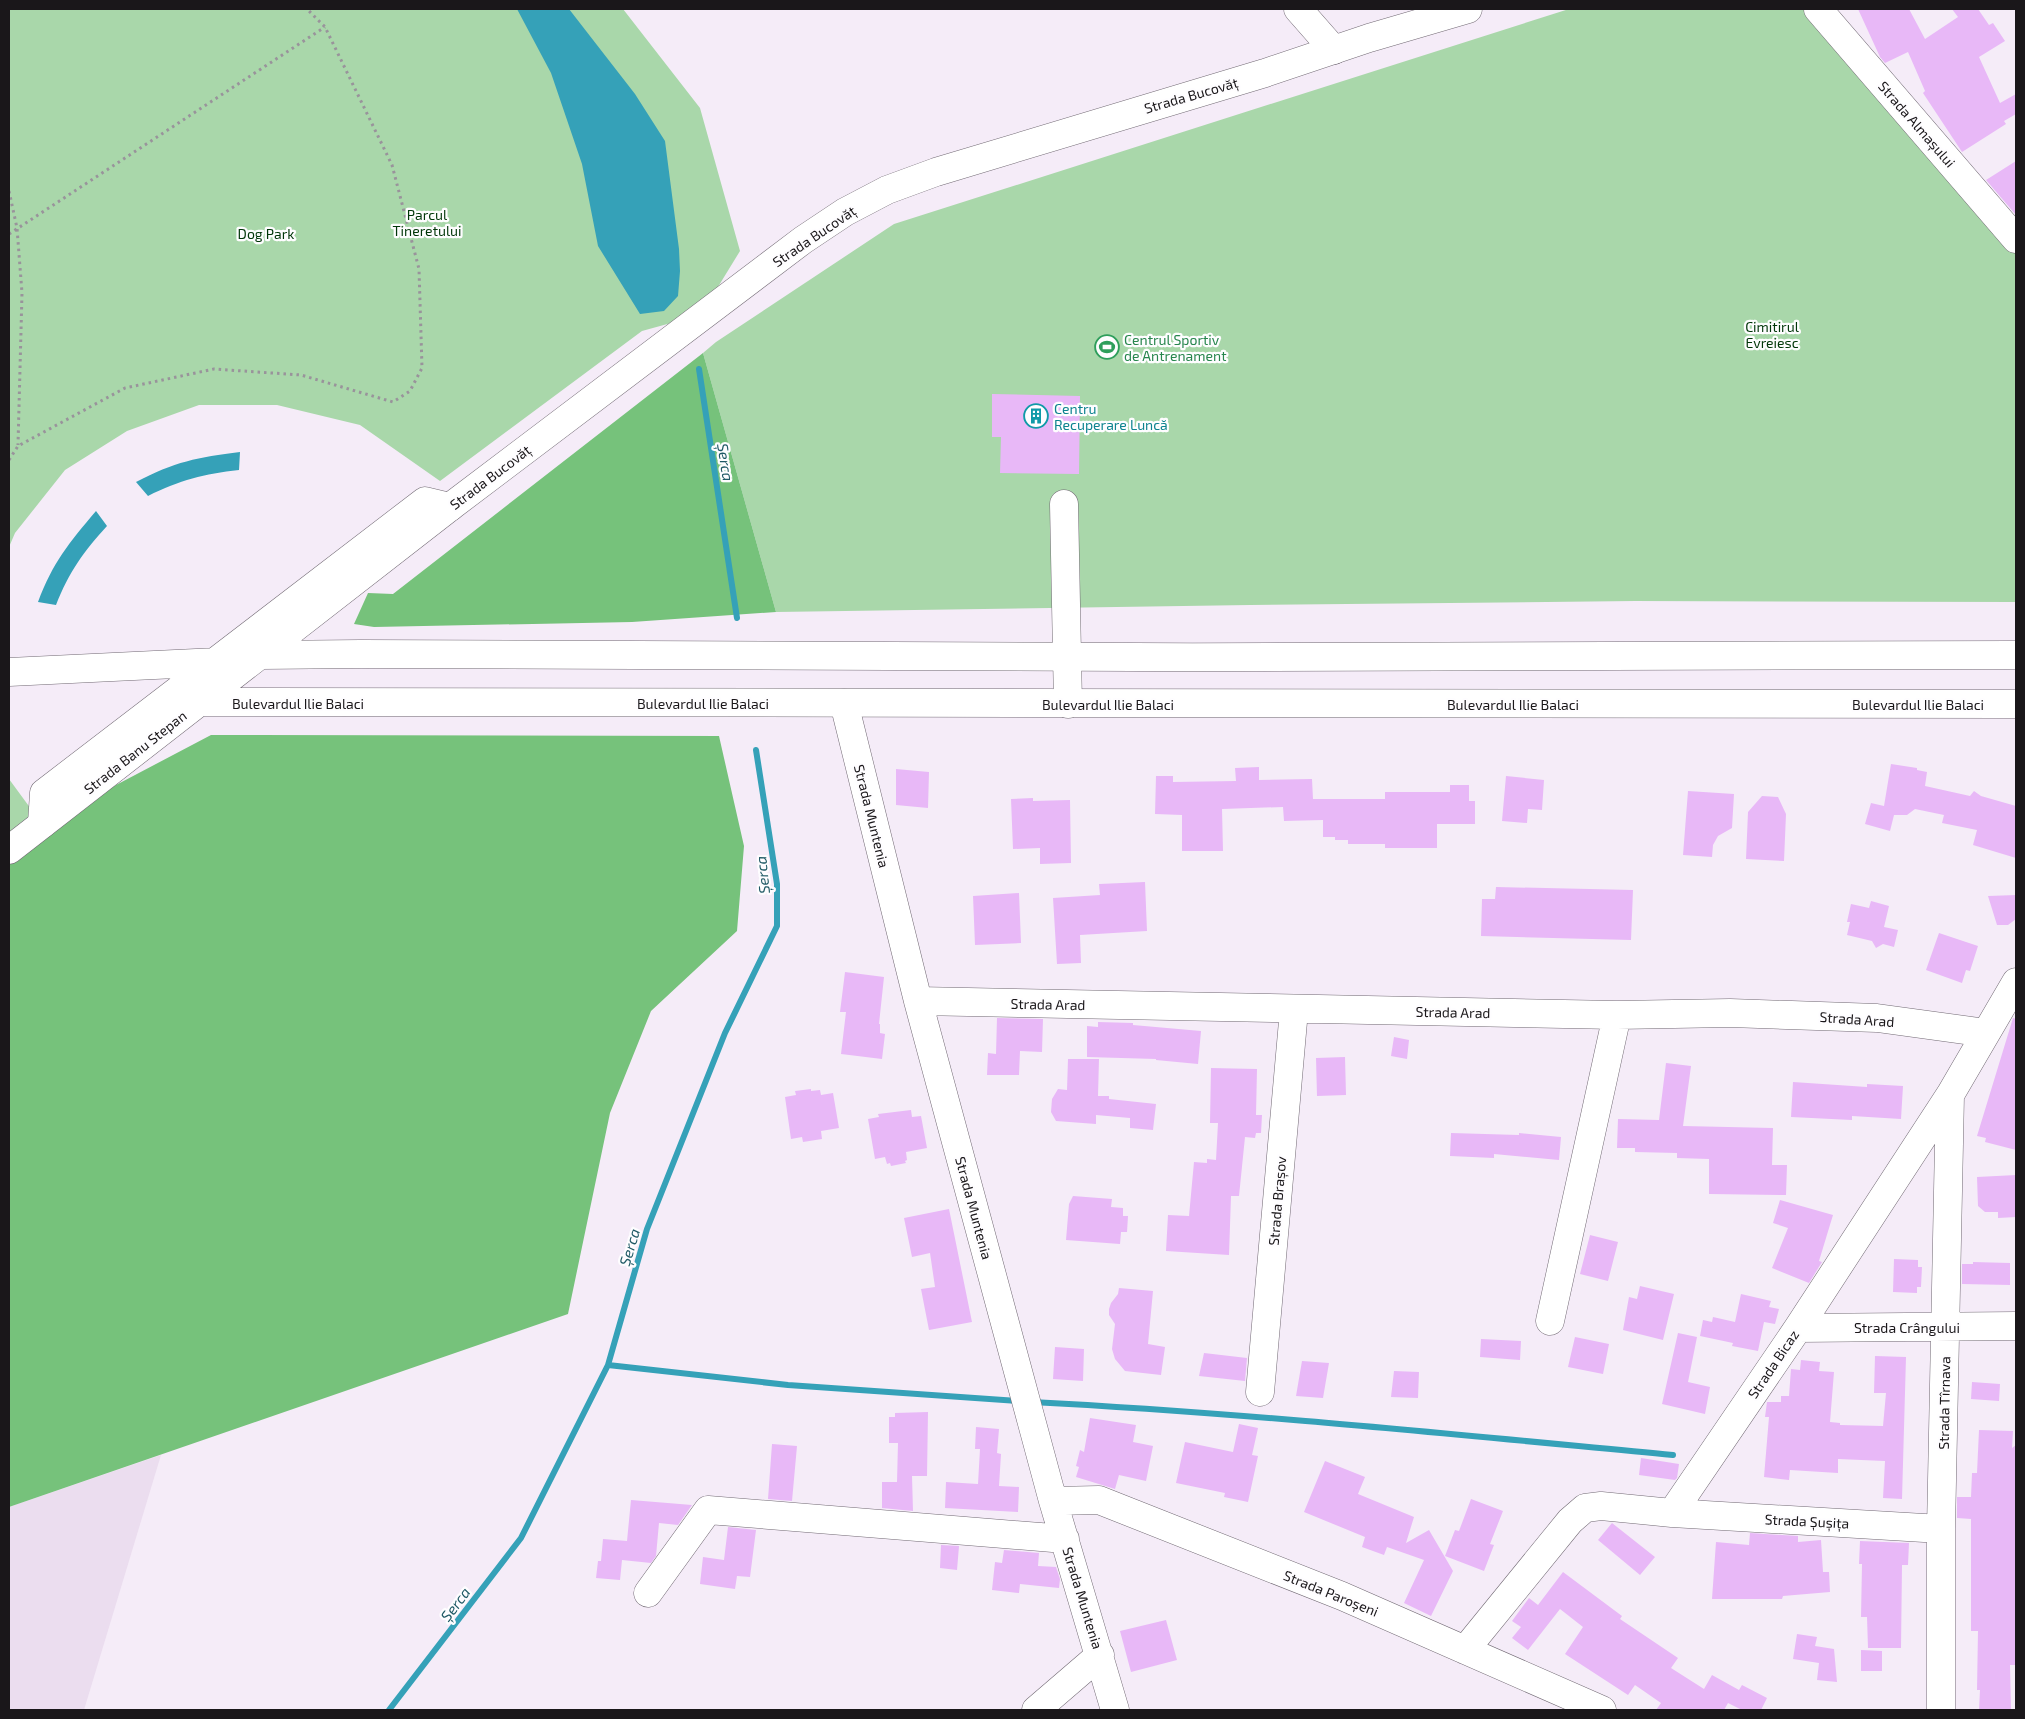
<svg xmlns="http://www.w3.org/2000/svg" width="2025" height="1719" font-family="'Exo 2',sans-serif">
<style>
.built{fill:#ebddef}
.green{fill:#a9d7aa}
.forest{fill:#76c27b}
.water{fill:#35a1b8}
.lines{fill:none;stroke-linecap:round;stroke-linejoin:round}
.stream{stroke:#35a1b8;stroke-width:6}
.building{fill:#e8b8f7}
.minor-casing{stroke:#726a74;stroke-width:29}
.major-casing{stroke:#726a74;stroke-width:29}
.path{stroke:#99939b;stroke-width:3;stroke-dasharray:2.5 4;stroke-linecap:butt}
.minor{stroke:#fff;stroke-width:28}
.major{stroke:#fff;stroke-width:28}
.labels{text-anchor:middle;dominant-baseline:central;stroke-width:4.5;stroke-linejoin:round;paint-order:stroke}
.street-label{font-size:14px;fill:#1a171a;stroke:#fefdff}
.park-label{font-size:14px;fill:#003608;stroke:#fefdff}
.leisure-label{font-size:14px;fill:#27864d;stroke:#fefdff;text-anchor:start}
.culture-label{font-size:14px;fill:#0d838f;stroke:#fefdff;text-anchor:start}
.water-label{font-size:15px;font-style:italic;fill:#1f5965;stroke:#fefdff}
</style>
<rect width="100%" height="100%" fill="#f5ecf8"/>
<path class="built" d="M 161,1455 L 84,1710 L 9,1710 L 9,1507 Z"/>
<path class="green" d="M 9,9 L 623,9 L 700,108 L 740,251 L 710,300 L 671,323 L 642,331 L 440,481 L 360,425 L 277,405 L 199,405 L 127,431 L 65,470 L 15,533 L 9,547 Z
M 1569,9 L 1813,9 L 2016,242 L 2016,602 L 1635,601 L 1250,605 L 776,612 L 703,353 L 716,342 L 894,224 Z
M 9,779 L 42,824 L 9,850 Z"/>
<path class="forest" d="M 703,353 L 776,612 L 632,622 L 374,627 L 354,624 L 368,593 L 393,594 Z
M 211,735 L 719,736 L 744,846 L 737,931 L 651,1011 L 610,1113 L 568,1314 L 9,1507 L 9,850 L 42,824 Z"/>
<path class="water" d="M 517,9 L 569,9 L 635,94 L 665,141 L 679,249 L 680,271 L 678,296 L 664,311 L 640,314 L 598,246 L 582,164 L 551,73 Z
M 240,452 L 239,470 C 204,474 180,480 148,496 L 136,482 C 174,462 198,457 240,452 Z
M 96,511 L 107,526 C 84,551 69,572 56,605 L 38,602 C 53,562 69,543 96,511 Z"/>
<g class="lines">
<path class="stream" d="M 699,369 L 737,618
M 608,1365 L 788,1385 L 1019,1401
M 1032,1402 C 1246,1413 1460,1435 1673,1455
M 389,1710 L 521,1538 L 608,1365 L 647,1229 L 725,1033 L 777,926 L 777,884 L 756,750"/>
</g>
<path class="building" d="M 1858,9 L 1909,9 L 1925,39 L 1958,17 L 1952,9 L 1978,9 L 1989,25 L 1993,23 L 2005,41 L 1979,57 L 2000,103 L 2016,94 L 2016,114 L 2004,121 L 2006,124 L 1962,152 L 1923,93 L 1925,91 L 1908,52 L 1885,63 L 1880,57 Z
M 2016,161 L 2016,215 L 1986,180 Z
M 992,394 L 1080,396 L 1079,474 L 1000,473 L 1001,437 L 992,437 Z
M 1891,764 L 1917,768 L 1917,770 L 1927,772 L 1925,786 L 1970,796 L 1974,791 L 1981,796 L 2016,806 L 2016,858 L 1973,845 L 1977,830 L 1942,823 L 1944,815 L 1915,809 L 1907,815 L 1894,815 L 1890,831 L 1865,824 L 1871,803 L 1884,806 Z
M 1259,767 L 1259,780 L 1312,779 L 1313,799 L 1385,799 L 1385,792 L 1450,792 L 1450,785 L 1469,785 L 1469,801 L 1475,801 L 1475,824 L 1437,824 L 1437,848 L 1385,848 L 1385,844 L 1348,844 L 1348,840 L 1335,840 L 1335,837 L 1323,837 L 1323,820 L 1284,821 L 1283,807 L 1222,809 L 1223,851 L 1182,851 L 1182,815 L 1155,814 L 1156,776 L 1173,776 L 1173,782 L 1236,781 L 1235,768 Z
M 896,769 L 929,772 L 928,808 L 896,805 Z
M 1506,776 L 1544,780 L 1542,810 L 1528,809 L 1527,823 L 1502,821 Z
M 1688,791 L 1734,794 L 1732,828 L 1718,836 L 1713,845 L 1712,857 L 1683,855 Z
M 1762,796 L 1778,797 L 1786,814 L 1784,861 L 1746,859 L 1748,812 Z
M 1033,798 L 1033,801 L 1070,800 L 1071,863 L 1040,864 L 1040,848 L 1013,849 L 1011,799 Z
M 1145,882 L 1147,931 L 1080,935 L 1081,963 L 1057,964 L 1053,898 L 1100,895 L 1099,884 Z
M 1496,887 L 1633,890 L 1631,940 L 1481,936 L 1482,899 L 1495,899 Z
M 1019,893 L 1021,943 L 975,945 L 973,896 Z
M 2016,895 L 2016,919 L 2008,925 L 1997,925 L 1988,896 Z
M 1871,901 L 1889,906 L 1884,927 L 1898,930 L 1894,947 L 1883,944 L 1876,948 L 1872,941 L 1847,935 L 1850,922 L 1847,922 L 1851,904 L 1869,908 Z
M 1939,933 L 1978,946 L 1970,971 L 1966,970 L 1962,983 L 1926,970 Z
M 845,972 L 884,977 L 879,1024 L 880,1024 L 880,1033 L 885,1034 L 882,1059 L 841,1054 L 846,1012 L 840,1012 Z
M 997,1018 L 1043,1019 L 1042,1052 L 1020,1051 L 1019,1075 L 987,1075 L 988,1053 L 996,1054 Z
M 2013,1018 L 2016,1019 L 2016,1150 L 1985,1142 L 1986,1138 L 1977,1136 Z
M 1098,1022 L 1133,1023 L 1133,1025 L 1201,1031 L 1198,1064 L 1156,1060 L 1156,1059 L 1087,1057 L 1087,1026 L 1098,1027 Z
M 1394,1037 L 1409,1040 L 1407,1059 L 1391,1056 Z
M 1345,1057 L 1346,1095 L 1317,1096 L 1316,1058 Z
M 1068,1059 L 1099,1059 L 1098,1096 L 1109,1096 L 1109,1099 L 1156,1104 L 1153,1130 L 1130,1128 L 1130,1118 L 1096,1115 L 1096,1124 L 1056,1121 L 1051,1112 L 1052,1099 L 1058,1089 L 1067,1090 Z
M 1666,1063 L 1691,1066 L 1683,1126 L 1773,1128 L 1772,1165 L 1787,1165 L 1786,1195 L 1709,1194 L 1709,1159 L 1677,1158 L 1677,1153 L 1635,1152 L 1635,1148 L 1617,1148 L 1618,1119 L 1659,1120 Z
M 1211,1068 L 1257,1069 L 1256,1115 L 1262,1115 L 1261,1133 L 1256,1133 L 1255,1138 L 1245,1137 L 1239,1196 L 1231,1196 L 1229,1255 L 1166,1251 L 1168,1215 L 1189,1216 L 1194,1162 L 1207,1163 L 1207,1159 L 1216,1160 L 1218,1123 L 1210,1123 Z
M 1793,1082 L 1867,1087 L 1867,1084 L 1903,1086 L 1901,1119 L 1852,1116 L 1852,1120 L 1791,1117 Z
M 811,1089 L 811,1091 L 820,1090 L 821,1095 L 833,1093 L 839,1128 L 821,1131 L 822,1139 L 803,1142 L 802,1137 L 791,1139 L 785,1097 L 796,1095 L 795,1091 Z
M 911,1110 L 912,1117 L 921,1116 L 927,1148 L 906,1152 L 907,1160 L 905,1161 L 906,1163 L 891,1166 L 890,1163 L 887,1164 L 885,1157 L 875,1159 L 868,1119 L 879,1117 L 878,1114 Z
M 1451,1133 L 1519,1135 L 1519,1133 L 1561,1137 L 1559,1160 L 1494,1154 L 1494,1158 L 1450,1156 Z
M 2016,1175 L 2016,1217 L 1998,1218 L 1998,1212 L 1985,1212 L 1978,1206 L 1977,1177 Z
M 1073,1196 L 1112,1199 L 1111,1207 L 1123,1208 L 1123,1216 L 1128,1216 L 1127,1232 L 1121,1232 L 1120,1244 L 1066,1240 L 1069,1204 Z
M 1780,1200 L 1833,1215 L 1819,1261 L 1822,1262 L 1809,1283 L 1772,1268 L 1788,1228 L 1773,1223 Z
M 949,1209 L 972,1322 L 929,1330 L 921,1289 L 935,1287 L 930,1253 L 912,1257 L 904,1218 Z
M 1590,1235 L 1618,1242 L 1608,1281 L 1580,1274 Z
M 1894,1259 L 1918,1260 L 1918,1267 L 1922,1267 L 1921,1287 L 1917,1287 L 1917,1293 L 1893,1292 Z
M 1973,1262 L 2010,1263 L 2010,1285 L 1962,1284 L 1962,1264 L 1973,1264 Z
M 1640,1286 L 1674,1294 L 1663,1340 L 1623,1330 L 1629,1297 L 1637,1299 Z
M 1119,1288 L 1153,1291 L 1148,1344 L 1165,1347 L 1161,1375 L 1125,1371 L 1115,1359 L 1112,1349 L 1115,1324 L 1109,1315 L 1109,1309 L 1111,1303 L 1118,1294 Z
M 1741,1294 L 1771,1301 L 1769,1307 L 1779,1309 L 1775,1324 L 1764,1322 L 1758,1351 L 1732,1346 L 1733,1343 L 1700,1336 L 1703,1320 L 1712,1322 L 1713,1317 L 1735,1322 Z
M 1678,1333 L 1697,1337 L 1688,1382 L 1710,1387 L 1705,1414 L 1662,1404 Z
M 1575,1337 L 1609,1344 L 1603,1374 L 1568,1367 Z
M 1481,1339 L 1521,1341 L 1520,1360 L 1480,1357 Z
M 1055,1347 L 1084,1349 L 1083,1381 L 1053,1379 Z
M 1204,1353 L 1247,1358 L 1245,1381 L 1199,1376 Z
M 1875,1356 L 1906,1357 L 1902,1499 L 1883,1498 L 1885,1461 L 1838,1459 L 1838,1473 L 1790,1470 L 1789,1480 L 1764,1477 L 1769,1417 L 1765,1417 L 1767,1402 L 1781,1402 L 1781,1396 L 1789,1396 L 1791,1369 L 1800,1370 L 1801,1360 L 1820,1362 L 1819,1371 L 1834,1372 L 1830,1422 L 1840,1423 L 1840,1425 L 1883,1426 L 1886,1393 L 1874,1393 Z
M 1302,1361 L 1329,1363 L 1323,1398 L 1296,1396 Z
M 1394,1371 L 1419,1372 L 1418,1398 L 1391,1397 Z
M 1972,1382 L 2000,1384 L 1999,1401 L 1971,1399 Z
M 928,1412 L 927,1476 L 912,1476 L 913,1511 L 882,1508 L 882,1482 L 897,1482 L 898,1443 L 889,1443 L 889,1417 L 895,1417 L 895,1413 Z
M 1090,1418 L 1136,1425 L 1133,1442 L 1153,1446 L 1146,1481 L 1119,1475 L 1115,1489 L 1076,1477 L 1079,1467 L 1076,1466 L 1080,1450 L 1084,1452 Z
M 1239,1424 L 1258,1428 L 1252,1455 L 1258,1456 L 1248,1502 L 1224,1497 L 1225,1493 L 1176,1483 L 1185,1442 L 1233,1452 Z
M 976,1427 L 999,1429 L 997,1453 L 1001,1454 L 999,1486 L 1019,1487 L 1018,1512 L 945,1508 L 946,1482 L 978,1484 L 980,1449 L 975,1449 Z
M 1979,1430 L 2013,1431 L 2012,1448 L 2016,1445 L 2016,1665 L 2010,1665 L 2011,1710 L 1979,1710 L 1980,1690 L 1977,1690 L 1978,1631 L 1971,1631 L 1971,1519 L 1957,1518 L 1957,1497 L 1971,1497 L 1972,1473 L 1977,1473 Z
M 772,1444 L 797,1446 L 792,1501 L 768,1499 Z
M 1641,1458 L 1679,1464 L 1677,1478 L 1675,1480 L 1639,1475 Z
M 1325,1461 L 1365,1477 L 1358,1494 L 1414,1517 L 1406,1543 L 1429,1530 L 1453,1571 L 1431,1616 L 1404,1603 L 1424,1560 L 1387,1547 L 1384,1555 L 1362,1547 L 1365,1537 L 1304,1512 Z
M 1471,1499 L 1503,1511 L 1490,1544 L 1494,1545 L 1484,1571 L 1445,1556 L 1455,1530 L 1459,1531 Z
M 631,1500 L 692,1505 L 678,1525 L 659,1523 L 656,1556 L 651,1563 L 622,1560 L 620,1580 L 596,1578 L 598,1561 L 601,1561 L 603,1539 L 627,1541 Z
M 1612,1523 L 1655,1557 L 1640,1575 L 1598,1540 Z
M 728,1527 L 756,1530 L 750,1577 L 737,1576 L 735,1589 L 700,1584 L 703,1557 L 724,1560 Z
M 1750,1533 L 1798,1536 L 1798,1542 L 1821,1540 L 1823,1572 L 1829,1572 L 1830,1592 L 1783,1596 L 1782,1599 L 1712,1599 L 1716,1542 L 1749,1545 Z
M 1860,1541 L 1909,1543 L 1908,1565 L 1902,1565 L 1901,1648 L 1868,1648 L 1867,1617 L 1861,1617 L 1862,1564 L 1859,1564 Z
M 941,1545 L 959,1546 L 957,1570 L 940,1568 Z
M 1004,1550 L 1039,1553 L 1038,1566 L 1056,1567 L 1060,1579 L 1059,1588 L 1020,1584 L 1019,1593 L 992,1590 L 995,1562 L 1002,1563 Z
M 1563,1572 L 1622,1616 L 1620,1619 L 1678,1658 L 1671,1668 L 1704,1689 L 1712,1675 L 1739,1690 L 1742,1685 L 1767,1698 L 1761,1710 L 1742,1710 L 1728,1703 L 1724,1710 L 1656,1710 L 1661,1703 L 1635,1685 L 1628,1695 L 1565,1654 L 1583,1627 L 1560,1609 L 1528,1650 L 1512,1638 L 1521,1627 L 1512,1621 L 1529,1598 L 1538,1605 Z
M 1166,1620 L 1177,1660 L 1131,1672 L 1120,1631 Z
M 1797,1634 L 1817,1637 L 1815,1646 L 1834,1649 L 1837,1682 L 1817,1680 L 1819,1663 L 1793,1659 Z
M 1861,1650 L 1882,1651 L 1882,1671 L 1861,1671 Z"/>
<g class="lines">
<g class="minor-casing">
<path id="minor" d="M 1298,9 L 1334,50
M 1818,9 L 2016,239
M 1064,504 L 1068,704
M 9,672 L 217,662
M 844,703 L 918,1001 L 1053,1501 L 1115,1710
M 42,824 L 44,793 L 425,501 L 450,507
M 918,1001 L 1617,1015 L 1730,1013 L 1877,1018 L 1986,1033
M 1550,1321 L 1617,1015
M 1798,1328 L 2016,1326
M 1260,1392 L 1294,1010
M 1053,1501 L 1099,1500 L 1342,1596 L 1602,1710
M 1672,1513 L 1798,1328 L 1950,1095 L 2016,982
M 648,1593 L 708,1510 L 1065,1539
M 1465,1650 L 1570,1521 L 1585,1508 L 1601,1506 L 1672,1513 L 1941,1529
M 1036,1710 L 1100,1655
M 1941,1710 L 1941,1529 L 1950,1095"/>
</g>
<g class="major-casing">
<path id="major" d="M 261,655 L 361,654 C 913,657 1464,659 2016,655
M 199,702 L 2016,704
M 9,850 L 450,507 L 803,240 L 845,212 L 887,190 L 936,172 L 1265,73 L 1369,38 L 1468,9"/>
</g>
<path class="path" d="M 9,191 L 17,228 L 22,293 L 18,445
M 9,234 L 325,27
M 9,460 L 18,446 L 125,388 L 214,369 L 301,375 L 393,402 L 410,391 L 422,368 L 419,269 L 392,165 L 325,27 L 307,9"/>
<use href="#minor" class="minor"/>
<use href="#major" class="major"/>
</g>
<defs>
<g id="stadium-ring" transform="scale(1.25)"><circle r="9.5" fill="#fefdff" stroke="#2e9e5b" stroke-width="1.5"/><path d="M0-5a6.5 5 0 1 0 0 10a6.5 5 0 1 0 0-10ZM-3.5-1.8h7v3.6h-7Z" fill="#2e9e5b"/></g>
<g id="building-ring" transform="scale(1.25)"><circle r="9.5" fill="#fefdff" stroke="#0f9aa8" stroke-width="1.5"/><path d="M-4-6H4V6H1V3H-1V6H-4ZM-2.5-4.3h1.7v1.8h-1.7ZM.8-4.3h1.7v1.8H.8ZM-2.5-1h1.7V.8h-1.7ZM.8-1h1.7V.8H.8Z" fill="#0f9aa8"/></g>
</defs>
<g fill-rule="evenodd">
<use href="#stadium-ring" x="1107" y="347"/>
<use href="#building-ring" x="1036" y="416"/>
</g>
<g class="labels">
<g class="street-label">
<text transform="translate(1191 95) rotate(-16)">Strada Bucovăț</text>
<text transform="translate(1917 124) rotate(49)">Strada Almașului</text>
<text transform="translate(814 236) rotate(-34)">Strada Bucovăț</text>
<text transform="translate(490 477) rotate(-37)">Strada Bucovăț</text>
<text x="298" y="703">Bulevardul Ilie Balaci</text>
<text x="703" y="703">Bulevardul Ilie Balaci</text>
<text x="1108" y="704">Bulevardul Ilie Balaci</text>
<text x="1513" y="704">Bulevardul Ilie Balaci</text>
<text x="1918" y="704">Bulevardul Ilie Balaci</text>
<text transform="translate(135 752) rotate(-38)">Strada Banu Stepan</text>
<text transform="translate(872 816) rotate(76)">Strada Muntenia</text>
<text transform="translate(1048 1004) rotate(1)">Strada Arad</text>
<text transform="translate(1453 1012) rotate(1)">Strada Arad</text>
<text transform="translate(1857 1019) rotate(4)">Strada Arad</text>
<text transform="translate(1277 1201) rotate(-85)">Strada Brașov</text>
<text transform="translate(974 1208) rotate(75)">Strada Muntenia</text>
<text x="1907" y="1327">Strada Crângului</text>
<text transform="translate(1773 1364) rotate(-56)">Strada Bicaz</text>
<text transform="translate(1944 1403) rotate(-89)">Strada Tîrnava</text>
<text transform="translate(1807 1521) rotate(3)">Strada Șușița</text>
<text transform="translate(1331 1593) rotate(22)">Strada Paroșeni</text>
<text transform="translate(1083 1598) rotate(73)">Strada Muntenia</text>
</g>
<g class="park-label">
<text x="427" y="214">Parcul<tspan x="427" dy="16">Tineretului</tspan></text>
<text x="266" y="233">Dog Park</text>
<text x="1772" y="326">Cimitirul<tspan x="1772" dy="16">Evreiesc</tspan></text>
</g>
<g class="leisure-label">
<text x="1124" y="339">Centrul Sportiv<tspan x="1124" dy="16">de Antrenament</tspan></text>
</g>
<g class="culture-label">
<text x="1054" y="408">Centru<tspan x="1054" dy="16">Recuperare Luncă</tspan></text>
</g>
<g class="water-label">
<text transform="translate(726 462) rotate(81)">Șerca</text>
<text transform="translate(762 875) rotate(-96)">Șerca</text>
<text transform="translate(629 1247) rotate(-73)">Șerca</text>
<text transform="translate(455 1604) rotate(-53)">Șerca</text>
</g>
</g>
<rect width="2025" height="1719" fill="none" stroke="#1a171a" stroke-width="20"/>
</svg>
